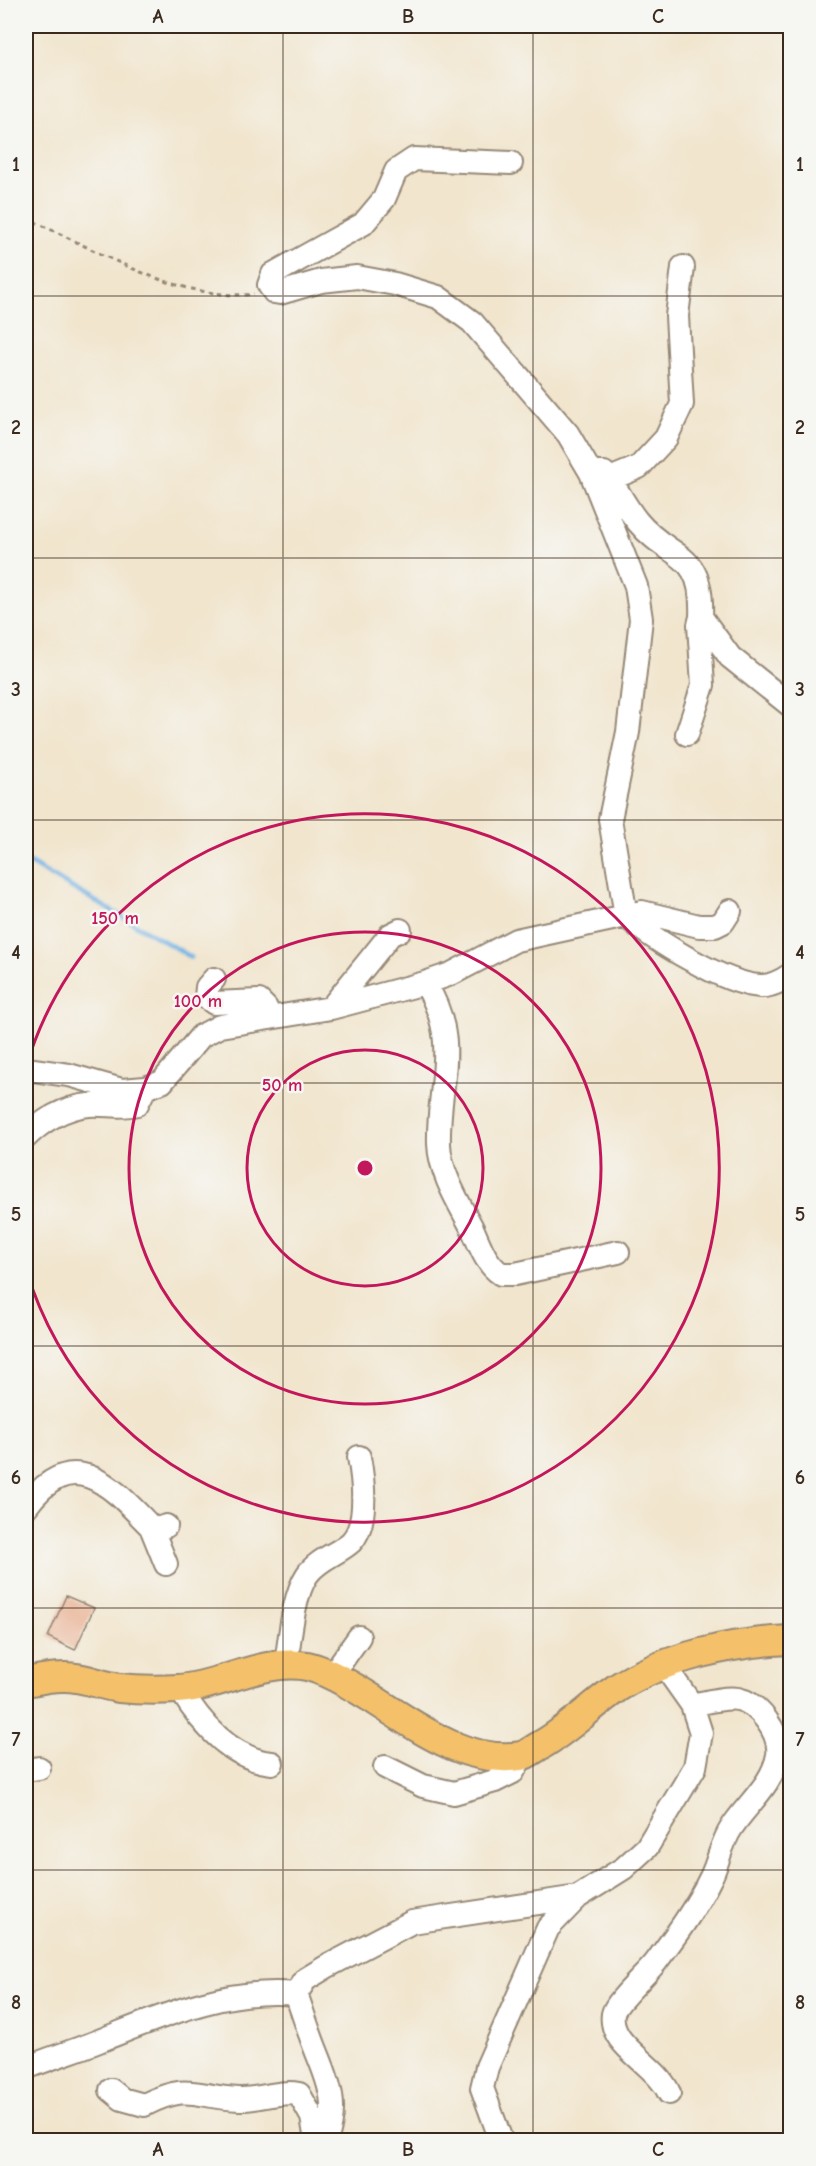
<svg xmlns="http://www.w3.org/2000/svg" width="816" height="2166" font-family="'Comic Neue',sans-serif">
<style>
.lines{fill:none;stroke-linecap:round;stroke-linejoin:round}
.stream{stroke:#6db1e3;stroke-width:4.5}
.building{fill:#e9ae8f}
.minor-casing{stroke:#968876;stroke-width:26}
.major-casing{stroke:#968876;stroke-width:32}
.path{stroke:#968876;stroke-width:3;stroke-dasharray:4.5 4.5;stroke-linecap:butt}
.minor{stroke:#fff;stroke-width:22}
.major{stroke:#f4c16a;stroke-width:28}
.grid{fill:none;stroke:#3b2a1e;stroke-width:1.5;stroke-opacity:0.55}
.ring{fill:none;stroke:#c2185b;stroke-width:3}
.centre{fill:#c2185b;stroke:#f6f6f2;stroke-width:3}
.ring-label{font-size:18px;text-anchor:middle;font-weight:bold;fill:#c2185b;stroke:#f6f6f2;stroke-width:5;stroke-linejoin:round;paint-order:stroke}
.neatline{fill:none;stroke:#3b2a1e;stroke-width:2}
.grid-label{font-size:20px;text-anchor:middle;font-weight:bold;fill:#3b2a1e}
</style>
<rect width="100%" height="100%" fill="#f6f6f2"/>
<filter id="ink" filterUnits="userSpaceOnUse"><feTurbulence type="fractalNoise" baseFrequency=".0167" numOctaves="2"/><feDisplacementMap in="SourceGraphic" scale="12" xChannelSelector="R" yChannelSelector="G"/><feConvolveMatrix kernelMatrix="1 2 1 2 8 2 1 2 1" color-interpolation-filters="sRGB"/></filter>
<filter id="wash" filterUnits="userSpaceOnUse"><feTurbulence type="fractalNoise" baseFrequency=".008" numOctaves="4" result="noise"/><feDisplacementMap in="SourceGraphic" scale="24" xChannelSelector="R" yChannelSelector="G"/><feGaussianBlur stdDeviation="1.35" result="paint"/><feColorMatrix in="noise" values="0 0 0 0 0 0 0 0 0 0 0 0 0 0 0 0 0 1.4 0 .05"/><feComposite in="paint" operator="in"/></filter>
<g filter="url(#wash)">
<rect width="100%" height="100%" fill="#f1e5cd"/>
<g class="lines">
<path class="stream" d="M 26,861 L 191,957"/>
</g>
<g id="blocks">
<path class="building" d="M 66,1596 L 94,1608 L 75,1650 L 48,1637 Z"/>
</g>
</g>
<g filter="url(#ink)">
<use href="#blocks" fill-opacity="0" stroke="#968876" stroke-width="1.5"/>
<g class="lines">
<g class="minor-casing">
<path id="minor" d="M 511,163 L 414,159 L 396,171 L 384,199 L 363,224 L 273,274 L 269,285 L 274,292 L 280,293 L 321,281 L 357,277 L 395,284 L 438,297 L 472,322 L 568,434 L 591,473 L 636,586 L 641,619 L 628,732 L 610,819 L 626,916 L 642,912 L 699,926 L 715,926 L 723,922 L 730,911
M 599,473 L 604,473 L 610,479 C 619,493 627,509 638,522 C 670,561 704,549 701,617
M 610,479 L 639,467 L 666,438 L 682,404 L 677,316 L 683,267
M 687,734 L 703,685 L 699,625 L 701,617 L 730,657 L 790,705
M 214,979 L 207,987 L 206,997 L 214,1003 L 259,1001 L 266,1008 L 270,1018
M 425,983 C 462,1044 437,1082 439,1144 C 440,1173 459,1203 472,1228 C 480,1245 485,1263 501,1274 L 515,1274 L 618,1252
M 331,1008 L 390,935 L 400,930
M 26,1069 L 69,1075 L 122,1090 L 145,1088 L 162,1082 L 201,1036 L 220,1026 L 331,1008 L 425,983 L 451,974 L 516,940 L 626,916 C 653,940 724,984 760,986 C 770,987 783,980 790,975
M 26,1137 C 42,1121 65,1107 89,1105 C 106,1104 121,1108 137,1104 L 145,1088
M 26,1507 C 73,1442 111,1486 151,1527 L 157,1529 L 166,1526
M 151,1527 L 166,1564
M 286,1664 C 290,1638 293,1596 307,1575 C 318,1559 338,1554 351,1542 C 369,1524 363,1479 359,1457
M 332,1675 L 359,1637
M 180,1689 C 200,1722 231,1759 272,1763
M 385,1767 L 423,1786 L 454,1793 L 495,1781 L 513,1772 L 522,1756
M 26,1770 L 39,1768
M 26,2068 C 50,2058 74,2051 99,2041 C 162,2016 227,1987 296,1994
M 111,2090 L 122,2099 L 144,2105 C 191,2082 193,2097 239,2099 C 260,2100 278,2090 299,2094 L 312,2117 L 316,2140
M 669,2093 C 656,2063 608,2046 613,2014 C 615,2002 647,1974 656,1962 C 676,1935 696,1908 711,1877 C 719,1861 721,1843 732,1827 C 747,1804 773,1784 778,1755 C 781,1733 758,1703 738,1699 C 724,1697 706,1702 692,1705
M 326,2140 C 342,2098 323,2072 310,2034 C 305,2021 301,2007 296,1994 L 306,1979 L 326,1967 L 412,1922 L 578,1897 L 624,1868 L 647,1847 L 695,1767 L 701,1733 L 692,1705 L 663,1664
M 501,2140 L 482,2088 L 487,2067 L 548,1928 L 578,1897"/>
</g>
<g class="major-casing">
<path id="major" d="M 26,1682 C 37,1680 49,1677 62,1677 C 81,1676 100,1685 119,1688 C 138,1690 160,1690 178,1689 C 223,1686 262,1658 307,1666 C 321,1669 336,1677 348,1684 C 401,1713 456,1766 521,1756 C 527,1755 535,1748 541,1745 C 569,1729 591,1706 617,1688 C 665,1657 734,1642 790,1640"/>
</g>
<path class="path" d="M 26,218 C 95,248 176,302 254,294"/>
<use href="#minor" class="minor"/>
<use href="#major" class="major"/>
</g>
</g>
<path class="grid" d="M 283,26 L 283,2140M 533,26 L 533,2140M 26,296 L 790,296M 26,558 L 790,558M 26,820 L 790,820M 26,1083 L 790,1083M 26,1346 L 790,1346M 26,1608 L 790,1608M 26,1870 L 790,1870"/>
<g class="ring">
<circle cx="365" cy="1168" r="118"/>
<circle cx="365" cy="1168" r="236"/>
<path d="M26 1067A354 354 0 1 1 26 1269"/>
</g>
<circle cx="365" cy="1168" r="9" class="centre"/>
<g class="ring-label">
<text x="115" y="924">150 m</text>
<text x="198" y="1007">100 m</text>
<text x="282" y="1091">50 m</text>
</g>
<rect width="816" height="2166" fill="none" stroke="#f6f6f2" stroke-width="66"/>
<rect x="33" y="33" width="750" height="2100" class="neatline"/>
<g class="grid-label">
<text x="158" y="23">A</text>
<text x="408" y="23">B</text>
<text x="658" y="23">C</text>
<text x="16" y="171">1</text>
<text x="800" y="171">1</text>
<text x="16" y="434">2</text>
<text x="800" y="434">2</text>
<text x="16" y="696">3</text>
<text x="800" y="696">3</text>
<text x="16" y="959">4</text>
<text x="800" y="959">4</text>
<text x="16" y="1221">5</text>
<text x="800" y="1221">5</text>
<text x="16" y="1484">6</text>
<text x="800" y="1484">6</text>
<text x="16" y="1746">7</text>
<text x="800" y="1746">7</text>
<text x="16" y="2009">8</text>
<text x="800" y="2009">8</text>
<text x="158" y="2156">A</text>
<text x="408" y="2156">B</text>
<text x="658" y="2156">C</text>
</g>
</svg>
